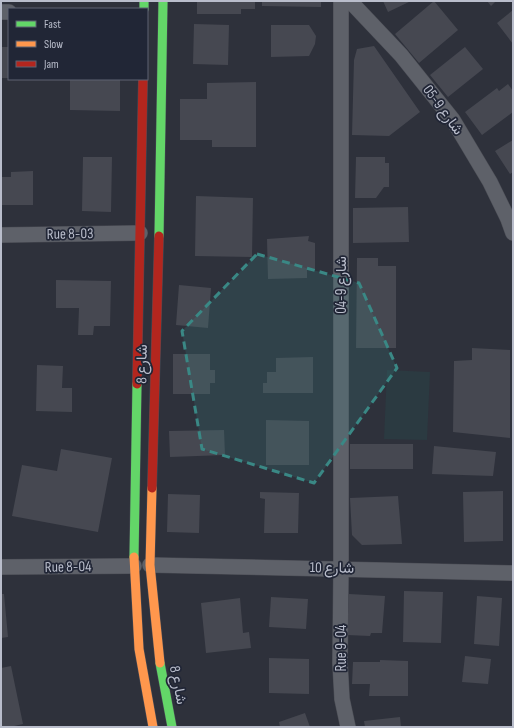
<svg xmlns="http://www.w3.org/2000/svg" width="514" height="728" font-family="'Sofia Sans Condensed',Vazirmatn,sans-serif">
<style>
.green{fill:#2b3a41}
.building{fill:#464851}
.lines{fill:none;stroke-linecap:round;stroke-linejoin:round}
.street-casing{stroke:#4a4c54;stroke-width:16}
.fast-casing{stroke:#4b4d57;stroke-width:10}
.slow-casing{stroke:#4b4d57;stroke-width:10}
.jam-casing{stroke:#4b4d57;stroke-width:10}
.street{stroke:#5e6169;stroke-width:15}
.fast{stroke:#63d668;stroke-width:9}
.slow{stroke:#ff974d;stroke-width:9}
.jam{stroke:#b3261e;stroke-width:9}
.marked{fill:#3a8885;fill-opacity:0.2;stroke:#3a8885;stroke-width:3;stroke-dasharray:8 5;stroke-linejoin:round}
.labels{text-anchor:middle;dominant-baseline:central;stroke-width:3.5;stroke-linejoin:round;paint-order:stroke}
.street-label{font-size:15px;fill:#b9bdcb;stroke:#212636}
</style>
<rect width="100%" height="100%" fill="#2e313b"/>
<path class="green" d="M 387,370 L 430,372 L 427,440 L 384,439 Z"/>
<path class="building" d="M 197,1 L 255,1 L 255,9 L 241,9 L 241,14 L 197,14 Z
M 262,1 L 321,1 L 321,7 L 262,6 Z
M 383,1 L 411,1 L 388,12 Z
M 434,1 L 458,30 L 419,63 L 395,34 Z
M 487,1 L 496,1 L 491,6 Z
M 513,10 L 513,44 L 497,23 Z
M 194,24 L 229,25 L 228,65 L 193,64 Z
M 271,25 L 309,25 L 316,36 L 315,44 L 309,56 L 271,57 Z
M 374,46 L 420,112 L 389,136 L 352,135 L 354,60 L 357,49 Z
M 1,47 L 9,47 L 9,78 L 1,78 Z
M 465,47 L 483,69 L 448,97 L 430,75 Z
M 70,79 L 120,79 L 120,111 L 70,110 Z
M 256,82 L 256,147 L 212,147 L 212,140 L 180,140 L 180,99 L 207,99 L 207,83 Z
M 508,84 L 513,91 L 513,112 L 482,135 L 465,112 L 497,88 L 499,91 Z
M 513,140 L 513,172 L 510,174 L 495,151 Z
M 83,157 L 112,157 L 111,212 L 82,211 Z
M 356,157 L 385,157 L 385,163 L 389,163 L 389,187 L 384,187 L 376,198 L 355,198 Z
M 33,171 L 33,205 L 1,205 L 1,177 L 11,177 L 11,172 Z
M 196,196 L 253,198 L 252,257 L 195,256 Z
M 408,207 L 409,242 L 353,243 L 353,208 Z
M 309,236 L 308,241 L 315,243 L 315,270 L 307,270 L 307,278 L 268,279 L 267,239 Z
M 357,258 L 378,258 L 378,266 L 396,266 L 396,348 L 356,348 Z
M 56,280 L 111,281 L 110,326 L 94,326 L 93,335 L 78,335 L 79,308 L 56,308 Z
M 179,285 L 211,288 L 208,328 L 176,325 Z
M 472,348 L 510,350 L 510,438 L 453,432 L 454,361 L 472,360 Z
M 173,354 L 210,354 L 210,370 L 215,370 L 215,383 L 210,383 L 210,394 L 173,394 Z
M 313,357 L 313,393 L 263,393 L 263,383 L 267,383 L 267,372 L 276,372 L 276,358 Z
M 37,365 L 63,366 L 62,388 L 72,388 L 72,412 L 36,411 Z
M 266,420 L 309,421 L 309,465 L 266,465 Z
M 224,430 L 225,455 L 170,457 L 169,431 Z
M 350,444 L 413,444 L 413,469 L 350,469 Z
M 434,446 L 496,452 L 493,476 L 432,474 Z
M 61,449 L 112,458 L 98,532 L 12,516 L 22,465 L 57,471 Z
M 503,491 L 503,541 L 464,542 L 463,492 Z
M 260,492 L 299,493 L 298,533 L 264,533 L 265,499 L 260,498 Z
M 168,494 L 200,495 L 199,533 L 167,532 Z
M 398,496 L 402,544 L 362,545 L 352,535 L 350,498 Z
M 404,591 L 443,592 L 441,643 L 403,642 Z
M 1,594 L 4,594 L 8,637 L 1,638 Z
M 349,594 L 385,596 L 382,633 L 371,633 L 370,636 L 347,635 Z
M 477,596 L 502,598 L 499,646 L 474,644 Z
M 271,597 L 308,599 L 306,629 L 269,627 Z
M 240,598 L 243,633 L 249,632 L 251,648 L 206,653 L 201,603 Z
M 465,656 L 491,659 L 488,684 L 462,682 Z
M 269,658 L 309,659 L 309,694 L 269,693 Z
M 380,660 L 408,661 L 408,696 L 369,696 L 370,684 L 352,684 L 353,662 L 380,662 Z
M 11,666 L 23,724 L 10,727 L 1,727 L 1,668 Z
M 305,713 L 310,727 L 280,727 L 279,722 Z
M 400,717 L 401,727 L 365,727 L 364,721 Z"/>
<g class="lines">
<g class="street-casing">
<path id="street" d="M 341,1 L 341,568 L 340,663 L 342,699 L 348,727
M 350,1 L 401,55 L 453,120 L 490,182 L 508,219 L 513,233
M 1,12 L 9,12
M 1,235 L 140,233
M 150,565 L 513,573
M 1,567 L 134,566"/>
</g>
<g class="fast-casing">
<path id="fast" d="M 144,1 L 144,9
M 159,236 L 163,1
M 134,557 L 137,384
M 160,663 L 172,727"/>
</g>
<g class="slow-casing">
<path id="slow" d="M 152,488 L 150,565 L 160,663
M 134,557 L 139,649 L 153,727"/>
</g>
<g class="jam-casing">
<path id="jam" d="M 137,384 L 143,79
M 152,488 L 159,236"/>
</g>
<use href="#street" class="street"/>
<use href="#fast" class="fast"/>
<use href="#slow" class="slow"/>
<use href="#jam" class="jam"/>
</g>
<path class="marked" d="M 257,254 L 359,283 L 397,368 L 314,483 L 202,449 L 182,331 Z"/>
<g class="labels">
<g class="street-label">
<text transform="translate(443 110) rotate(54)">شارع 9-05</text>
<text transform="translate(70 234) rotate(-1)">Rue 8-03</text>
<text transform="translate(341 285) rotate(-90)">شارع 9-04</text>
<text transform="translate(142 364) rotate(-89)">شارع 8</text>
<text transform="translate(68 567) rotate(-1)">Rue 8-04</text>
<text transform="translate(332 568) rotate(1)">شارع 10</text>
<text transform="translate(341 648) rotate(-90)">Rue 9-04</text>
<text transform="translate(178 685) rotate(79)">شارع 8</text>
</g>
</g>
<rect width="514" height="728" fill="none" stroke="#b9bdcb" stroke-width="4"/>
<rect x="8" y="8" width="140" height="72" fill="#212636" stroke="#5e6272"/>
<rect x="16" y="21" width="20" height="6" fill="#63d668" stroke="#5e6272"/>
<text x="44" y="28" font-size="12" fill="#b9bdcb">Fast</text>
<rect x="16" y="41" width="20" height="6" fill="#ff974d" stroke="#5e6272"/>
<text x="44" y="48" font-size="12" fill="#b9bdcb">Slow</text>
<rect x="16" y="61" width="20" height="6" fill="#b3261e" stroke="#5e6272"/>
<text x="44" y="68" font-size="12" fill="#b9bdcb">Jam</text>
</svg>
